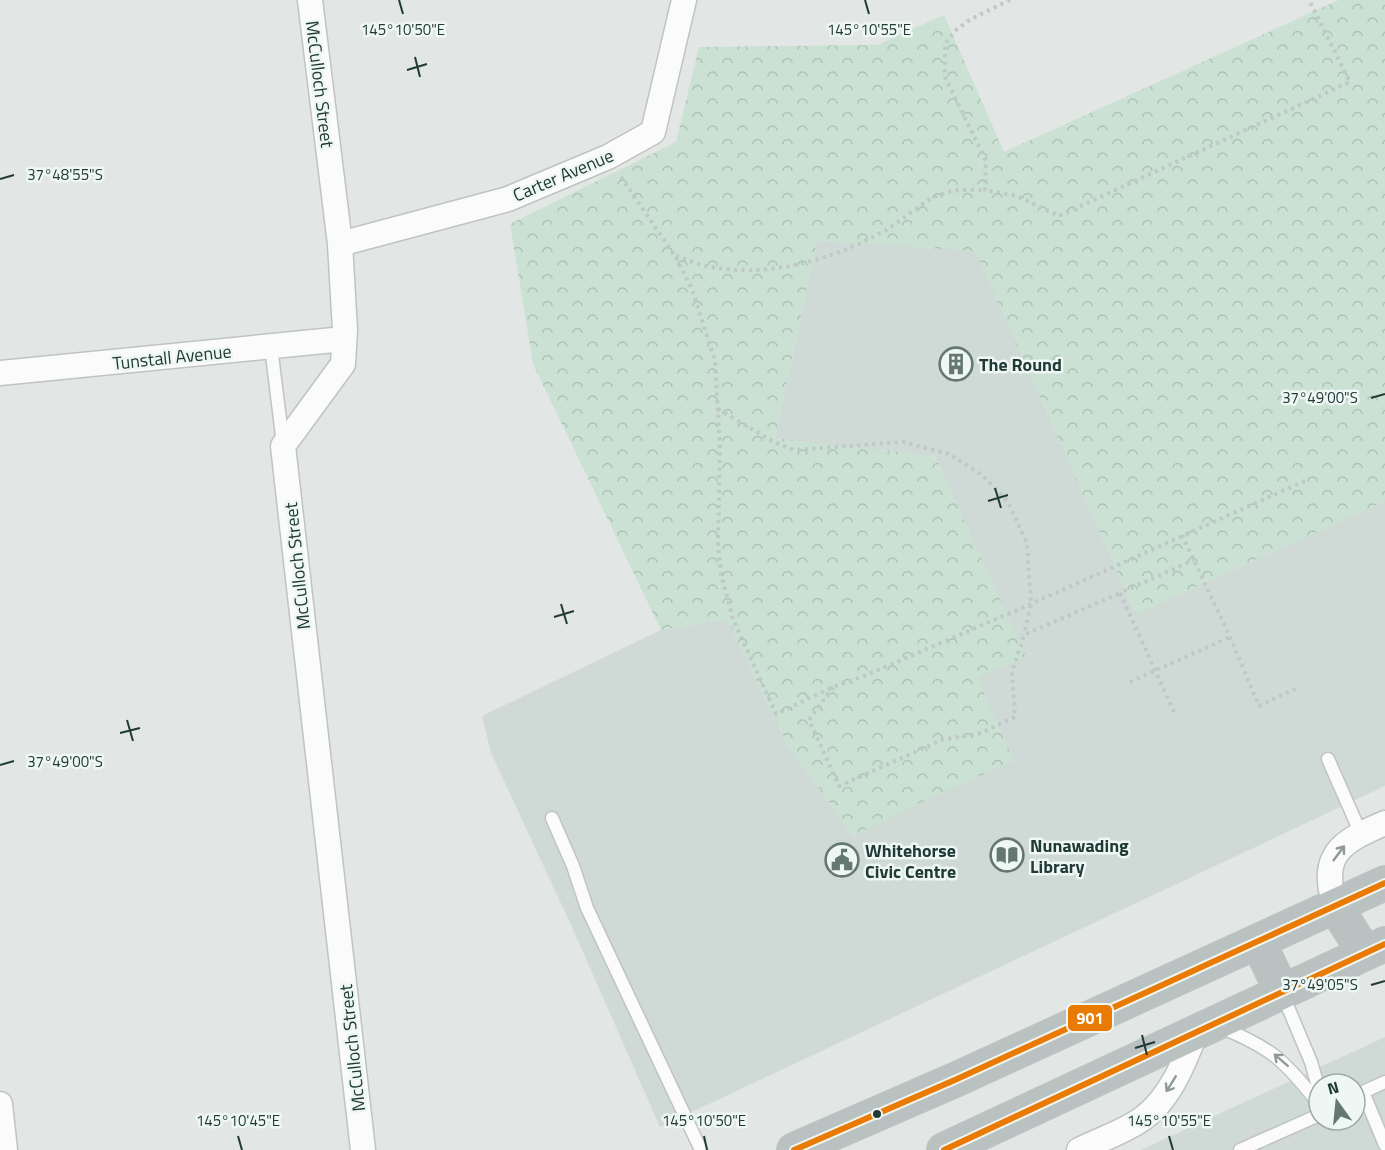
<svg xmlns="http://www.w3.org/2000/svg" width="1385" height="1150" font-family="'Titillium Web',sans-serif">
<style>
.built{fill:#cfd9d6;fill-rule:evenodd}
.forest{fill:url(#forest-crowns)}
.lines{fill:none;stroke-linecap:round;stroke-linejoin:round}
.lane-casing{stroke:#bfc4c2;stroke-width:15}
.street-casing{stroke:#bfc4c2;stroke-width:27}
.highway-casing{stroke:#bbc4c2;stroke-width:36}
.path{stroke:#bfc8c6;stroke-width:4;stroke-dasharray:3 4.5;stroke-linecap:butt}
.lane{stroke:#fbfbfb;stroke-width:12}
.street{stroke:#fbfbfb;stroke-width:24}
.highway{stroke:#b9c2c0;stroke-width:33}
.bus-1-casing{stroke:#eff7f4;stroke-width:10}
.bus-1{stroke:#e97b05;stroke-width:6}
.oneway{stroke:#8e9a98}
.ticks{fill:none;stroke:#203a36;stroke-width:2}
.bus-dot{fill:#203a36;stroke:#eff7f4;stroke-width:2}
.labels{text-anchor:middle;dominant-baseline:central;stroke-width:5;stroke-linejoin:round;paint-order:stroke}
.street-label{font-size:18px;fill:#203a36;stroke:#eff7f4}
.poi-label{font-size:18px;font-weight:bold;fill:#203a36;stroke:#eff7f4;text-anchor:start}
.ticks-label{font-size:15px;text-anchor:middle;fill:#203a36;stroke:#eff7f4;stroke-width:5;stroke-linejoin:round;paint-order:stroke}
.line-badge{stroke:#eff7f4;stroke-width:2}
.badge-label{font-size:16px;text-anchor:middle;font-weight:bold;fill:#fff}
</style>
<defs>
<pattern id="forest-crowns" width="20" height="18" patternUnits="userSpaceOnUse" patternTransform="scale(1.5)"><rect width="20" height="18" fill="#cae1d3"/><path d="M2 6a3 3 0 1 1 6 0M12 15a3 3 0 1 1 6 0" fill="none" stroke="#adc2b6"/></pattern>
</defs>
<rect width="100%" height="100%" fill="#e2e7e5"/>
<path class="built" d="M 817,241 L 975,250 L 1136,614 L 1385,501 L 1385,786 L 660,1127 L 572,927 L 491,753 L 482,716 L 661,630 L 727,619 L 787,744 L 853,836 L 919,803 L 977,677 L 1026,657 L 935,456 L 775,439 Z
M 1385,1037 L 1385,1150 L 1141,1150 ZM 1319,1084 L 1355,1084 L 1355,1120 L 1319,1120 Z"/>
<path class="forest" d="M 1339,0 L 1385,0 L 1385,501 L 1136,614 L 975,251 L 817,241 L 775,438 L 935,456 L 1027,658 L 977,677 L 1014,761 L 919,803 L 853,836 L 787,744 L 727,619 L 661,630 L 533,364 L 510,224 L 676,142 L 699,47 L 877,45 L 944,15 L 1004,152 Z"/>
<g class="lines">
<g class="lane-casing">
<path id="lane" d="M 271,347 L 283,444
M 1328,759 L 1361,834
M 552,818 L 573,866 L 587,908 L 701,1150
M 1282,993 L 1311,1062 L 1319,1090
M 1220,1027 C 1272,1048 1285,1061 1319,1104
M 1385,1082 L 1363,1092 L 1385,1145
M 1240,1150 L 1319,1115"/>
</g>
<g class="street-casing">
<path id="street" d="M 310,0 L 340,244 L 345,330 L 343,364 L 283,446 L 363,1150
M 340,244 L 508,199 L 608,157 L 653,132 L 684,0
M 0,373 L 344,339
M 1335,906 C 1319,854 1341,842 1385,823
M 0,1104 L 5,1150
M 1079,1150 C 1099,1140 1124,1132 1142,1119 C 1170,1099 1184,1063 1196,1032"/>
</g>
<g class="highway-casing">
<path id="highway" d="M 1335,906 L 1365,953
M 1258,941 L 1282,992
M 794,1150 L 957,1079 L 1385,883
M 944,1150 L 1385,944"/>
</g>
<path class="path" d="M 1010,0 L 971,19 L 957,29 L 945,44 L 945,77 L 986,161 L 985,190 L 1017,196 L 1059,216 L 1350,82 L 1309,0
M 621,177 L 675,256 L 692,289 L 715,361 L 720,448 L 718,546 L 721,574 L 733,619 L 776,714 L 833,687 L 864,676 L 1031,604 L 1309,479
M 676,256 C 686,259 696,264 706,266 C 767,279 833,260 886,230 C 907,218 925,197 949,192 C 960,189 974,190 985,190
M 718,409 L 772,441 L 794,450 L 903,442 L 949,454 L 982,475 L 1008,502 L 1027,543 L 1031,604 L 1024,635
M 1182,535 L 1230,637 L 1259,706 L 1297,688
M 1130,682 L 1230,637
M 833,687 L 809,720 L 839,786 L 942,740 L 981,733 L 1015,717 L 1012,672 L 1024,635 L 1120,593
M 1174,712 L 1120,593 L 1194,560"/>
<use href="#lane" class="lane"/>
<use href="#street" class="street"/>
<use href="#highway" class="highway"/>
<g class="bus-1-casing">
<path id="bus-1" d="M 794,1150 L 957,1079 L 1385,883
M 944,1150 L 1385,944"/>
</g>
<use href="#bus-1" class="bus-1"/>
</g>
<defs><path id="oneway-shaft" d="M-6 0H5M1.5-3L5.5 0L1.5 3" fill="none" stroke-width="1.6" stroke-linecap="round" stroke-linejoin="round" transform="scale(1.5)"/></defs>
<g class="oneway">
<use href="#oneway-shaft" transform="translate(1339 853) rotate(-53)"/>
<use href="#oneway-shaft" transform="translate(1281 1060) rotate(-139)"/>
<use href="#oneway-shaft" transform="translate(1171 1084) rotate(122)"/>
</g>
<path class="ticks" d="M 399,0 L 403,14M 865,0 L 869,14M 415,57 L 420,77M 407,70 L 427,64M 0,179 L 14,175M 1371,398 L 1385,394M 995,488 L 1001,508M 988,501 L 1008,495M 561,604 L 567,624M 554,617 L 574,611M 127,720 L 133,741M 120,733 L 140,728M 0,765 L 14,761M 1371,985 L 1385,981M 1142,1035 L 1147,1055M 1135,1048 L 1155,1042M 238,1136 L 242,1150M 704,1136 L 707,1150M 1169,1136 L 1173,1150"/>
<defs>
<g id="building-ring" transform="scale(1.725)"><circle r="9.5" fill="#eff7f4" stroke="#647773" stroke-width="1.5"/><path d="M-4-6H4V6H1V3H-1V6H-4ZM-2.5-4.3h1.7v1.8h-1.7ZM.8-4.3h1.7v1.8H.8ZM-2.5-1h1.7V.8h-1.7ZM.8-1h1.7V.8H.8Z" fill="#647773"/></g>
<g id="library-ring" transform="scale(1.725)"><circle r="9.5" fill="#eff7f4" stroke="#647773" stroke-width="1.5"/><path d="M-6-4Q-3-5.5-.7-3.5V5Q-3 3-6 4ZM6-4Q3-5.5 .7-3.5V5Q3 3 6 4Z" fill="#647773"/></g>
<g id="civic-ring" transform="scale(1.725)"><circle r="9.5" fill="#eff7f4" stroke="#647773" stroke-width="1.5"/><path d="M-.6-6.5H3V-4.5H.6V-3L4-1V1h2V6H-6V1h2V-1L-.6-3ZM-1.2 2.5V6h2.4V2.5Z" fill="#647773"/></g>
</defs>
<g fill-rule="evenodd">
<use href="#building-ring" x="956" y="364"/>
<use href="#library-ring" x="1007" y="855"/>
<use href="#civic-ring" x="842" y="860"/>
</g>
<circle class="bus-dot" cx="877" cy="1114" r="5"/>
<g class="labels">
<g class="street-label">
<text transform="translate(320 84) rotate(83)">McCulloch Street</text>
<text transform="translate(563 175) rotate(-23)">Carter Avenue</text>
<text transform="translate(172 357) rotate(-6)">Tunstall Avenue</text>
<text transform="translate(297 566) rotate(-96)">McCulloch Street</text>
<text transform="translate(352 1048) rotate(-96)">McCulloch Street</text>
</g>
<g class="poi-label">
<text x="979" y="364">The Round</text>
<text x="1030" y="845">Nunawading<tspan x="1030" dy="21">Library</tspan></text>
<text x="865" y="850">Whitehorse<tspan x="865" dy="21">Civic Centre</tspan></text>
</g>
</g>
<g class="ticks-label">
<text x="403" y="35">145°10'50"E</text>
<text x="869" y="35">145°10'55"E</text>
<text x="65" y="180">37°48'55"S</text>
<text x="1320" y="403">37°49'00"S</text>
<text x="65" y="767">37°49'00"S</text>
<text x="1320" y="990">37°49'05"S</text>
<text x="238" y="1126">145°10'45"E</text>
<text x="704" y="1126">145°10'50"E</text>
<text x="1169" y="1126">145°10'55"E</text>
</g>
<rect class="line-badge" x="1067" y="1004" width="46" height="28" rx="6" fill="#e97b05"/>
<g class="badge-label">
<text x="1090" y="1024">901</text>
</g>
<g transform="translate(1337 1102) rotate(345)"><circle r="28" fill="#eff7f4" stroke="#9caba8" stroke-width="1.5"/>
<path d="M0-4.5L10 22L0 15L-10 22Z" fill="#647773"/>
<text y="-9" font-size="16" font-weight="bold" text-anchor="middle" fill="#203a36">N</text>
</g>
</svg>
